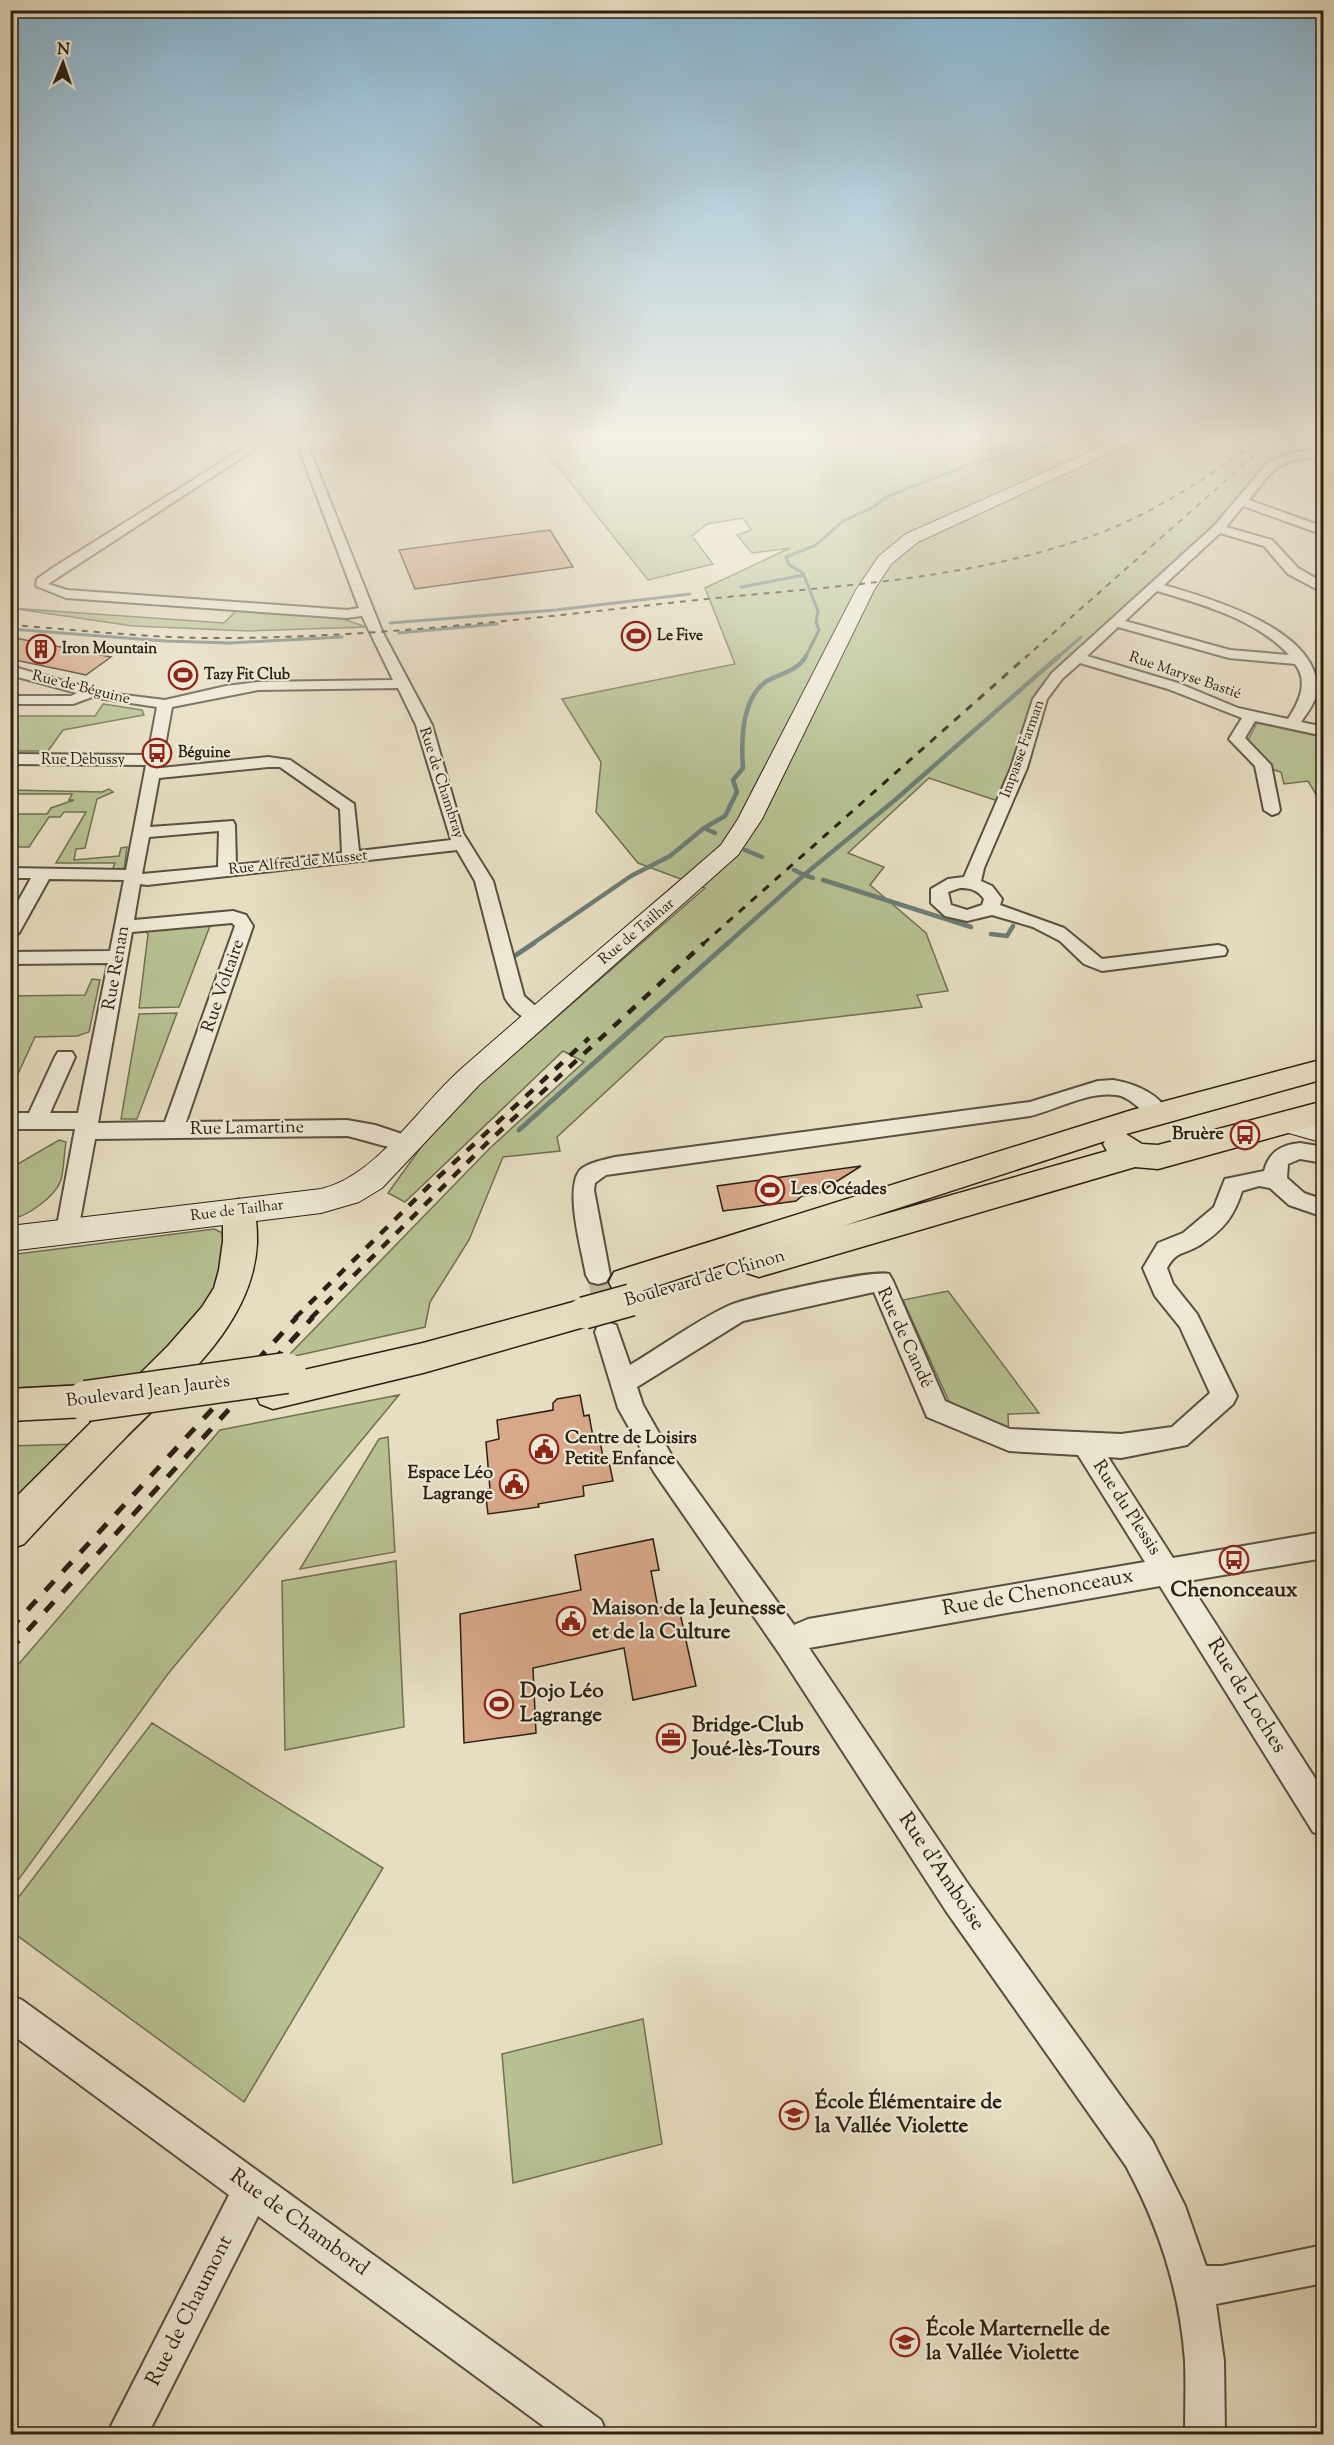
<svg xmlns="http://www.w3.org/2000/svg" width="1334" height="2445" font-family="'Sorts Mill Goudy',serif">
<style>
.green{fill:#b7c192;stroke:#707052;stroke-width:1.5}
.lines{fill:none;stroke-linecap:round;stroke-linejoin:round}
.stream-far2{stroke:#6b7d76;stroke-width:3}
.stream-far1{stroke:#6b7d76;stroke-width:4.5}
.stream{stroke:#6b7d76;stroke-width:5}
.building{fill:#d7a889;stroke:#2a2013;stroke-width:1.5}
.street-tunnel-far1{stroke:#c1b89f;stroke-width:21;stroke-dasharray:21 10;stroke-linecap:butt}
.street-tunnel{stroke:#c1b89f;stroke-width:27;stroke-dasharray:27 14;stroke-linecap:butt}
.street-casing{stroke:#59503f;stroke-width:4}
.secondary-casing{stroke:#2a2013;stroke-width:2}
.primary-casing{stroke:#2a2013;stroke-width:3}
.street{fill:#efead7;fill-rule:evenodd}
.secondary{fill:#efead7;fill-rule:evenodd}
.primary{fill:#e7dec2;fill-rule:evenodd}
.rail-far3{stroke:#2a2013;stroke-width:2;stroke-dasharray:6 6;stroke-linecap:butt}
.rail-far2{stroke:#2a2013;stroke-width:3;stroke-dasharray:8 8;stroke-linecap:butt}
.rail-far1{stroke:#2a2013;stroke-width:4.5;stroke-dasharray:10 10;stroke-linecap:butt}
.rail{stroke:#2a2013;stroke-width:5;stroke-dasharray:13 13;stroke-linecap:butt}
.primary-bridge-far1-casing{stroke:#2a2013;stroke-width:34;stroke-linecap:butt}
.primary-bridge-casing{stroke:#2a2013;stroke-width:43;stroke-linecap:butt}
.primary-bridge-far1{stroke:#e7dec2;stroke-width:31}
.primary-bridge{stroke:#e7dec2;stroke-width:40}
.labels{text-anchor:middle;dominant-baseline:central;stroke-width:4.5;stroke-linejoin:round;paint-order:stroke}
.far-poi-label{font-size:15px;font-weight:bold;fill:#2a2013;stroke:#efead7;text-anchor:start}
.far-street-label{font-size:15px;fill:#2a2013;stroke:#efead7}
.street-label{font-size:18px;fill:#2a2013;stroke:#efead7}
.poi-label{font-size:18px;font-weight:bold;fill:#2a2013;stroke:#efead7;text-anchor:end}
.near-poi-label{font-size:21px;font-weight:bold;fill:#2a2013;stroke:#efead7;text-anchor:start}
.near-street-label{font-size:21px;fill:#2a2013;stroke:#efead7}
</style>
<rect width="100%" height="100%" fill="#e7dec2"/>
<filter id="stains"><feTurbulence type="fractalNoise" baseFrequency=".00333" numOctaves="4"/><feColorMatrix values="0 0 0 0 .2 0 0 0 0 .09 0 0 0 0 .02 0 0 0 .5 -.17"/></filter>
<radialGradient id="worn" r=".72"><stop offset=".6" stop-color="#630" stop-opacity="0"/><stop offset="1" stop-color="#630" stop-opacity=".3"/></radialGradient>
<path class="green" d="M 535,438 L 753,438 L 757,440 L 772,438 L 1319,438 L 1310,450 L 1283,455 L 1273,463 L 1218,529 L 1047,687 L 1004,803 L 929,778 L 848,853 L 884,867 L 870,885 L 926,933 L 948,991 L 917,995 L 922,1007 L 665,1037 L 557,1137 L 560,1151 L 503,1157 L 469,1240 L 430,1302 L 425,1327 L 286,1358 L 490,1148 L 584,1062 L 563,1051 L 405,1202 L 388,1193 L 445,1114 L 705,888 L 638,863 L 596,812 L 601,762 L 562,699 L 735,664 L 705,588 L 790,548 L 752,553 L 737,535 L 751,530 L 743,518 L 707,524 L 692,536 L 713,564 L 648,580 Z
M 10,608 L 224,623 L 237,610 L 344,619 L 366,627 L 249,631 L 133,626 Z
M 103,704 L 142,710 L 144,715 L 63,730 L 48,751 L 14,751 L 15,757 L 11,757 L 10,716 L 95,716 Z
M 1257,723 L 1323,737 L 1323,799 L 1320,801 L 1308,781 L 1284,784 L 1281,772 L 1274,770 L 1265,757 L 1249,745 L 1248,740 Z
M 109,789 L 113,792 L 97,799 L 85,848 L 76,849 L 74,860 L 119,856 L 121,848 L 127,847 L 124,870 L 112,870 L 115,863 L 56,863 L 86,812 L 64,812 L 60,817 L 49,817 L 29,847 L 11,847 L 11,814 L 47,814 L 51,808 L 74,800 L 69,800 L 72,794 L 11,794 L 10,790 L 102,792 Z
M 210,926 L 179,1007 L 139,1008 L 148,934 L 140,928 Z
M 92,979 L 100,980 L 89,1032 L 77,1036 L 35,1037 L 11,1089 L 11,996 L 85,995 Z
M 177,1013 L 137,1119 L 121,1119 L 139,1014 Z
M 59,1140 L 66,1142 C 64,1154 64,1168 61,1180 C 55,1197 28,1216 11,1219 L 11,1168 Z
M 214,1229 L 227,1235 L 218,1290 L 143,1381 L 11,1388 L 10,1255 Z
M 948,1291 L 1039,1413 L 1008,1414 L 1009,1440 L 951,1406 L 903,1300 Z
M 399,1395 L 167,1675 L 11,1890 L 11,1673 L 220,1430 Z
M 388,1437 L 395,1552 L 300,1569 L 379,1439 Z
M 78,1444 L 11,1510 L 10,1446 Z
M 396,1561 L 404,1727 L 285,1750 L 282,1581 Z
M 152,1723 L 383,1868 L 244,2102 L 11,1931 L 11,1907 Z
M 643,2019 L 662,2144 L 513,2183 L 502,2054 Z"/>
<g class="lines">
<path class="stream-far2" d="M 741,587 L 804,575
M 390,623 L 556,610 L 690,594
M 10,629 L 165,641 L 230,643 L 342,637
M 399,633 L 497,624
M 805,658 L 819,630 L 816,622 L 818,611 L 803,573 L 789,565 L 786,557 L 816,545 L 843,521 L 874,507 L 886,497 L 968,465 L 1041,447 L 1064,438
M 1057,658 L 1081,637"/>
<path class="stream-far1" d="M 704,828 L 715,833
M 745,850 L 762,857
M 804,875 L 895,800 L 1059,656
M 804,875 L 813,878
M 823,880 L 971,927
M 991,934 L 1007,936 L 1013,926
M 532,944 L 631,876 L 670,856 L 704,828 L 725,816 L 737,792 L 733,780 L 743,768 C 741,741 741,698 767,681 C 781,673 798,671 806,656
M 727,944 L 804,875 L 794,870"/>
<path class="stream" d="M 516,955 L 534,943
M 519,1130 L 728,943"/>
</g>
<path class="building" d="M 550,530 L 573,567 L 415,589 L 399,550 Z
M 10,637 L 111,657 L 86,675 L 10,659 Z
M 861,1166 L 817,1194 L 802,1196 L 796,1201 L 754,1207 L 723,1211 L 717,1186 Z
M 580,1395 L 584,1416 L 589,1415 L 593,1437 L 599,1436 L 603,1457 L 608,1457 L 613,1481 L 583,1486 L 584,1496 L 538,1504 L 539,1507 L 488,1514 L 485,1490 L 490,1489 L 486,1442 L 499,1439 L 497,1420 L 553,1410 L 553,1403 L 557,1399 Z
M 653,1539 L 659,1570 L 651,1571 L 658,1608 L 678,1604 L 696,1686 L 633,1700 L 624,1648 L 533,1668 L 536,1733 L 464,1743 L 460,1614 L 581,1590 L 575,1555 Z"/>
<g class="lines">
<path class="street-tunnel-far1" d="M 598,1275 L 605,1318"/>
<path class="street-tunnel" d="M 604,1317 L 605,1321"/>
<g class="street-casing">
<path id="street" d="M 260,438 L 272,438 L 48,584 L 67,590 L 347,610 L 359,608 L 295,438 L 305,438 L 382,631 L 432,725 L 463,833 L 493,881 L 524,996 L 548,1017 L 545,1022 C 529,1026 513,1011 505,998 L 475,881 L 457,850 L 147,885 L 140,884 L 134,920 L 233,911 L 246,915 L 253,926 L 186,1122 L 347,1120 L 375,1125 L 414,1138 L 417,1144 L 414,1150 C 402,1153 363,1139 347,1136 L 95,1139 L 78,1231 L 75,1237 L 67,1240 L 59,1237 L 56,1231 L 75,1129 L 10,1129 L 10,1113 L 29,1113 L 55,1057 L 58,1052 L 72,1052 L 75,1057 L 50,1113 L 78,1113 L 108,963 L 10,964 L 10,952 L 110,951 L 124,880 L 49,879 L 19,933 L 10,939 L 10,916 L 31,878 L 10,878 L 10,868 L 126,870 L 146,765 L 10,764 L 10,754 L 148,755 L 157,707 L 92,697 L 73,704 L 10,704 L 10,696 L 71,696 L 77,693 L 10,675 L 10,666 L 108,693 L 165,700 L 226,686 L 258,682 L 393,680 L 362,616 L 347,618 L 66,598 L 36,586 L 37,579 L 54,567 ZM 398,688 L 416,725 L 451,840 L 359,851 L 354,804 L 290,760 L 268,757 L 161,768 L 172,707 L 258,690 ZM 268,767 L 280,767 L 340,809 L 342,853 L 236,865 L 235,825 L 233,821 L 150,827 L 159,778 ZM 219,831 L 218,867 L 142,874 L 149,837 ZM 232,923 L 235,926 L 165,1122 L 98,1123 L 132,932 Z
M 1324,450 L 1324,456 C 1275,461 1278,464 1249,500 L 1324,527 L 1324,535 L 1243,506 L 1226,527 L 1272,540 L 1298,568 L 1324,583 L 1324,593 L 1288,574 L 1264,546 L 1220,533 L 1164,585 C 1209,598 1318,629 1317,689 C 1317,701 1307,713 1301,722 L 1324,727 L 1324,736 L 1255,721 L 1245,738 L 1271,765 L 1280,810 L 1278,813 L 1272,815 L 1264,810 L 1255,766 L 1229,739 L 1242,718 L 1168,689 L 1080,663 L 1062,679 L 1047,699 L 1027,768 L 984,868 L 981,881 L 992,886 L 1002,899 L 1000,905 L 1064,928 L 1102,959 L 1218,945 L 1225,947 L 1227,951 L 1225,955 L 1102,971 L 1084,964 L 1060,941 L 1033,927 L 992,915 L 967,921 L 945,916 L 931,903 L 931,889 L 948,879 L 964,877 L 1011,768 L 1033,699 L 1052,673 L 1214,526 L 1269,461 L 1291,453 ZM 1157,591 C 1202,604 1257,620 1289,655 L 1230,650 L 1125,621 ZM 1118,627 L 1229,658 L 1295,664 C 1309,682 1299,702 1288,719 L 1238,708 L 1178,683 L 1087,656 ZM 960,888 C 970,888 978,890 984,899 L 982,905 L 967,910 L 951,905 L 948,892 Z
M 1113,1080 C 1136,1084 1158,1093 1170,1114 L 1167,1119 C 1147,1125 1136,1097 1116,1095 C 1088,1091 1056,1110 1030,1116 L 606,1175 L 595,1183 L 594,1190 L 610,1275 L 606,1282 L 598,1284 L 590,1282 L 586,1275 C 582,1251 564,1189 580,1170 C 589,1162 604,1160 615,1157 L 1030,1102 L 1098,1081 Z
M 1300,1143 L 1324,1147 L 1324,1163 L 1300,1159 L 1288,1164 L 1287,1178 L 1304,1193 L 1324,1200 L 1324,1217 L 1289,1205 L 1270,1188 L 1259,1186 L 1242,1191 C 1234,1217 1223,1230 1200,1245 C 1184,1255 1177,1250 1167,1268 L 1173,1284 L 1197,1314 L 1237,1396 L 1233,1404 L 1187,1445 L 1121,1458 L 1108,1457 L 1173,1558 L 1324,1532 L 1324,1558 L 1188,1581 L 1324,1792 L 1324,1837 L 1313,1832 L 1160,1586 L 809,1648 L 970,1887 L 1152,2140 L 1185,2206 L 1206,2266 L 1222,2266 L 1324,2245 L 1324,2283 L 1216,2304 L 1224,2361 L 1225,2434 L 1185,2434 C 1185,2410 1186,2386 1185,2361 C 1180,2291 1159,2227 1126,2166 L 946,1911 L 779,1653 L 654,1472 L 618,1408 L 595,1332 L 598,1325 L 607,1322 L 616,1325 L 630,1365 C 662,1346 694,1322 728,1306 C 748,1297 873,1269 889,1274 L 893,1281 L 945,1401 L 1010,1429 L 1121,1434 L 1172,1427 L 1210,1393 L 1180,1327 L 1155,1296 L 1143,1268 L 1158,1243 L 1183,1233 L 1214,1207 L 1225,1179 L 1264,1171 C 1269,1152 1281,1145 1300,1143 ZM 874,1292 L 927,1417 L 1009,1451 L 1078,1455 L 1145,1562 L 808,1619 L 794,1625 L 672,1456 L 643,1405 L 637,1387 L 743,1321 Z
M 10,1995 L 22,2000 L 601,2420 L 607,2434 L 554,2434 L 258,2216 L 148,2434 L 107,2434 L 229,2195 L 10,2033 Z"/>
</g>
<g class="secondary-casing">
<path id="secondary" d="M 1122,438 L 1142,438 L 918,542 L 891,564 L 874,590 L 762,819 L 738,855 L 479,1085 L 382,1188 L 359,1202 L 321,1213 L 10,1251 L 10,1226 L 321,1189 C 378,1175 418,1107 461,1069 C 547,993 635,920 721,845 L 738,819 L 856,590 L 879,556 L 906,534 Z
M 1288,1111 L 1324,1121 L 1324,1143 L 1278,1130 L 1273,1122 L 1278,1114 Z"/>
</g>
<g class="primary-casing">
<path id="primary" d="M 1324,1059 L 1324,1079 L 1126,1134 L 1142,1144 L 1158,1145 L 1324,1101 L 1324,1123 L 1158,1169 L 1135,1167 L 759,1277 L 747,1273 L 742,1263 L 745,1257 L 626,1296 L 614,1292 L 609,1282 L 614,1272 L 626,1268 L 1132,1110 ZM 1105,1141 L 1103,1144 L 1107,1151 L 843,1226 Z
M 239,1199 L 251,1203 C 257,1216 257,1229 257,1243 C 253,1326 178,1384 125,1438 C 91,1473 57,1508 24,1544 L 10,1549 L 10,1503 L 168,1346 L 202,1307 L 214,1288 L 219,1270 L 223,1241 L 223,1212 L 227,1203 Z
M 584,1299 L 596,1303 L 601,1313 L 596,1323 L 584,1327 L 423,1373 L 273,1409 L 260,1404 L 255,1393 L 260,1382 L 273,1377 L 423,1343 Z
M 86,1385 L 99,1390 L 104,1401 L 99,1412 L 86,1417 L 10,1421 L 10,1389 Z"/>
</g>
<use href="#street" class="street"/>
<use href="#secondary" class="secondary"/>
<use href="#primary" class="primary"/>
<path class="rail-far3" d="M 10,625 C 83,630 156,639 229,638 C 389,637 548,616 706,599 C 835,586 966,580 1089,537 C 1152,515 1208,477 1262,438
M 1025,658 L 1274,438"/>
<path class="rail-far2" d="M 703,944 L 1027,656"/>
<path class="rail-far1" d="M 295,1318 L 433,1182 L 589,1038
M 311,1318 L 487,1143 L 704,943"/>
<path class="rail" d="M 10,1629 L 297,1317
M 10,1650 L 313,1317"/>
<g class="primary-bridge-far1-casing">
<path id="primary-bridge-far1" d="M 584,1313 L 631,1300"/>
</g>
<g class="primary-bridge-casing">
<path id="primary-bridge" d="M 86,1401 L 286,1373"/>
</g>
<use href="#primary-bridge-far1" class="primary-bridge-far1"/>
<use href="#primary-bridge" class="primary-bridge"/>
</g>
<linearGradient id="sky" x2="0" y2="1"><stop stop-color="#87b7d5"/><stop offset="0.56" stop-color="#f4f0e4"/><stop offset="1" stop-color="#f4f0e4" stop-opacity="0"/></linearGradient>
<rect width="1334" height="780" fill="url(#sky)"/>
<defs>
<g id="stadium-ring" transform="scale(1.5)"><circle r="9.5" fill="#efead7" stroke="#8f2418" stroke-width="1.5"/><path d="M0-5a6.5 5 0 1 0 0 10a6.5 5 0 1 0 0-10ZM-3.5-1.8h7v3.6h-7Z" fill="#8f2418"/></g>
<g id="building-ring" transform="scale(1.5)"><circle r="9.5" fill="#efead7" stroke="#8f2418" stroke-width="1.5"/><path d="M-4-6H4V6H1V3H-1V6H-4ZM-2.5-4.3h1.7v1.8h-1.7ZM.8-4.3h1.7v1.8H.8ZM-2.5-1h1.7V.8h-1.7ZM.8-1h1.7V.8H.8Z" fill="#8f2418"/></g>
<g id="bus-ring" transform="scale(1.5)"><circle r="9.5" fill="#efead7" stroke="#8f2418" stroke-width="1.5"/><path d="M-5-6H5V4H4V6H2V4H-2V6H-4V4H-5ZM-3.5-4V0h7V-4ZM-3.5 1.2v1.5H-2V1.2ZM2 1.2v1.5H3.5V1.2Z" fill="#8f2418"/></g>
<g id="civic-ring" transform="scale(1.5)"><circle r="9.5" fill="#efead7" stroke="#8f2418" stroke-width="1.5"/><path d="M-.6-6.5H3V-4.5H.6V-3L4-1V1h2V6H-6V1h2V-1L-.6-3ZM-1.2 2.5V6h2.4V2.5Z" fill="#8f2418"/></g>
<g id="office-ring" transform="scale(1.5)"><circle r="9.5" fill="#efead7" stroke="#8f2418" stroke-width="1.5"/><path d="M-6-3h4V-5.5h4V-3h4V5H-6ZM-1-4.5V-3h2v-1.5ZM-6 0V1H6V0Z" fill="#8f2418"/></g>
<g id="school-ring" transform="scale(1.5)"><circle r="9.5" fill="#efead7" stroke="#8f2418" stroke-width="1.5"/><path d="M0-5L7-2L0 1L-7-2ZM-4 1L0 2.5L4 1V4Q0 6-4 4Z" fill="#8f2418"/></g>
</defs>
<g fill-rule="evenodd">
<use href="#stadium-ring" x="636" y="636"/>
<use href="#building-ring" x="41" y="649"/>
<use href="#stadium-ring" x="183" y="675"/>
<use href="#bus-ring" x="157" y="753"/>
<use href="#bus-ring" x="1245" y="1135"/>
<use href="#stadium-ring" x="770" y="1190"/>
<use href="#civic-ring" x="544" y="1449"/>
<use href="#civic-ring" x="514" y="1484"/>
<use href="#bus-ring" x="1234" y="1560"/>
<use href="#civic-ring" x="571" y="1621"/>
<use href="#stadium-ring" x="499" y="1704"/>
<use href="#office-ring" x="671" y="1738"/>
<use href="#school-ring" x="794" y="2115"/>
<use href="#school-ring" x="905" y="2342"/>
</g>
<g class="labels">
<g class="far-poi-label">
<text x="657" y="636">Le Five</text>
<text x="62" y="649">Iron Mountain</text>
<text x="204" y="675">Tazy Fit Club</text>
<text x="178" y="753">Béguine</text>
</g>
<g class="far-street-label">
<text transform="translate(1185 676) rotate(19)">Rue Maryse Bastié</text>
<text transform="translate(81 688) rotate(14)">Rue de Béguine</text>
<text transform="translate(1023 749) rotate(-70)">Impasse Farman</text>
<text x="83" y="760">Rue Debussy</text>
<text transform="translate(441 783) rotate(72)">Rue de Chambray</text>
<text transform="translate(298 863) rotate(-6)">Rue Alfred de Musset</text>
<text transform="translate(637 932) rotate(-40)">Rue de Tailhar</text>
<text transform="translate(237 1211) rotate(-7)">Rue de Tailhar</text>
</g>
<g class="street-label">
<text transform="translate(117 968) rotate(-80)">Rue Renan</text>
<text transform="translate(224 986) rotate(-71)">Rue Voltaire</text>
<text transform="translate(247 1129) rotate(-1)">Rue Lamartine</text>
<text transform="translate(705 1279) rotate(-16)">Boulevard de Chinon</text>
<text transform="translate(904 1338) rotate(65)">Rue de Candé</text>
<text transform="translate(148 1392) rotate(-7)">Boulevard Jean Jaurès</text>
<text transform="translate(1126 1508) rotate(57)">Rue du Plessis</text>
</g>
<g class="poi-label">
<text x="1224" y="1135">Bruère</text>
<text x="791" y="1190" text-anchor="start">Les Océades</text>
<text x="565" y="1439" text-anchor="start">Centre de Loisirs<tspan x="565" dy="21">Petite Enfance</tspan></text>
<text x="493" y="1474">Espace Léo<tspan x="493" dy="21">Lagrange</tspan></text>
</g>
<g class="near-poi-label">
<text x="1234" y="1591" text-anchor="middle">Chenonceaux</text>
<text x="592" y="1609">Maison de la Jeunesse<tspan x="592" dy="24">et de la Culture</tspan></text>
<text x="520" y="1692">Dojo Léo<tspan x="520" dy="24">Lagrange</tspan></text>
<text x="692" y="1726">Bridge-Club<tspan x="692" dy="24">Joué-lès-Tours</tspan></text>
<text x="815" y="2103">École Élémentaire de<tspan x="815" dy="24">la Vallée Violette</tspan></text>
<text x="926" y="2330">École Marternelle de<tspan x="926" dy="24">la Vallée Violette</tspan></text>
</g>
<g class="near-street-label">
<text transform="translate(1038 1593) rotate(-10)">Rue de Chenonceaux</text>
<text transform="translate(1246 1696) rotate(58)">Rue de Loches</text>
<text transform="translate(941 1872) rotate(56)">Rue d'Amboise</text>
<text transform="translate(299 2223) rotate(36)">Rue de Chambord</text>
<text transform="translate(190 2311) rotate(-63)">Rue de Chaumont</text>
</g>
</g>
<rect width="1334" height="2445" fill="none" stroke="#e7dec2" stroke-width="36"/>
<rect x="12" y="12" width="1310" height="2421" fill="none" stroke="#2a2013" stroke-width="3"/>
<rect x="18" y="18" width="1298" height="2409" fill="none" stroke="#2a2013" stroke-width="1.5"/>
<g transform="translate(63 63) rotate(2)" stroke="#efead7" stroke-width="4.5" paint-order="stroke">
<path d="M0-4.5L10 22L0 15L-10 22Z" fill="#2a2013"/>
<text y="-9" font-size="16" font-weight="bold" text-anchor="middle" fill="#2a2013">N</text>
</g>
<rect width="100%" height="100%" filter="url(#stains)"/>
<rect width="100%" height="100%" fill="url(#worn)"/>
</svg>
